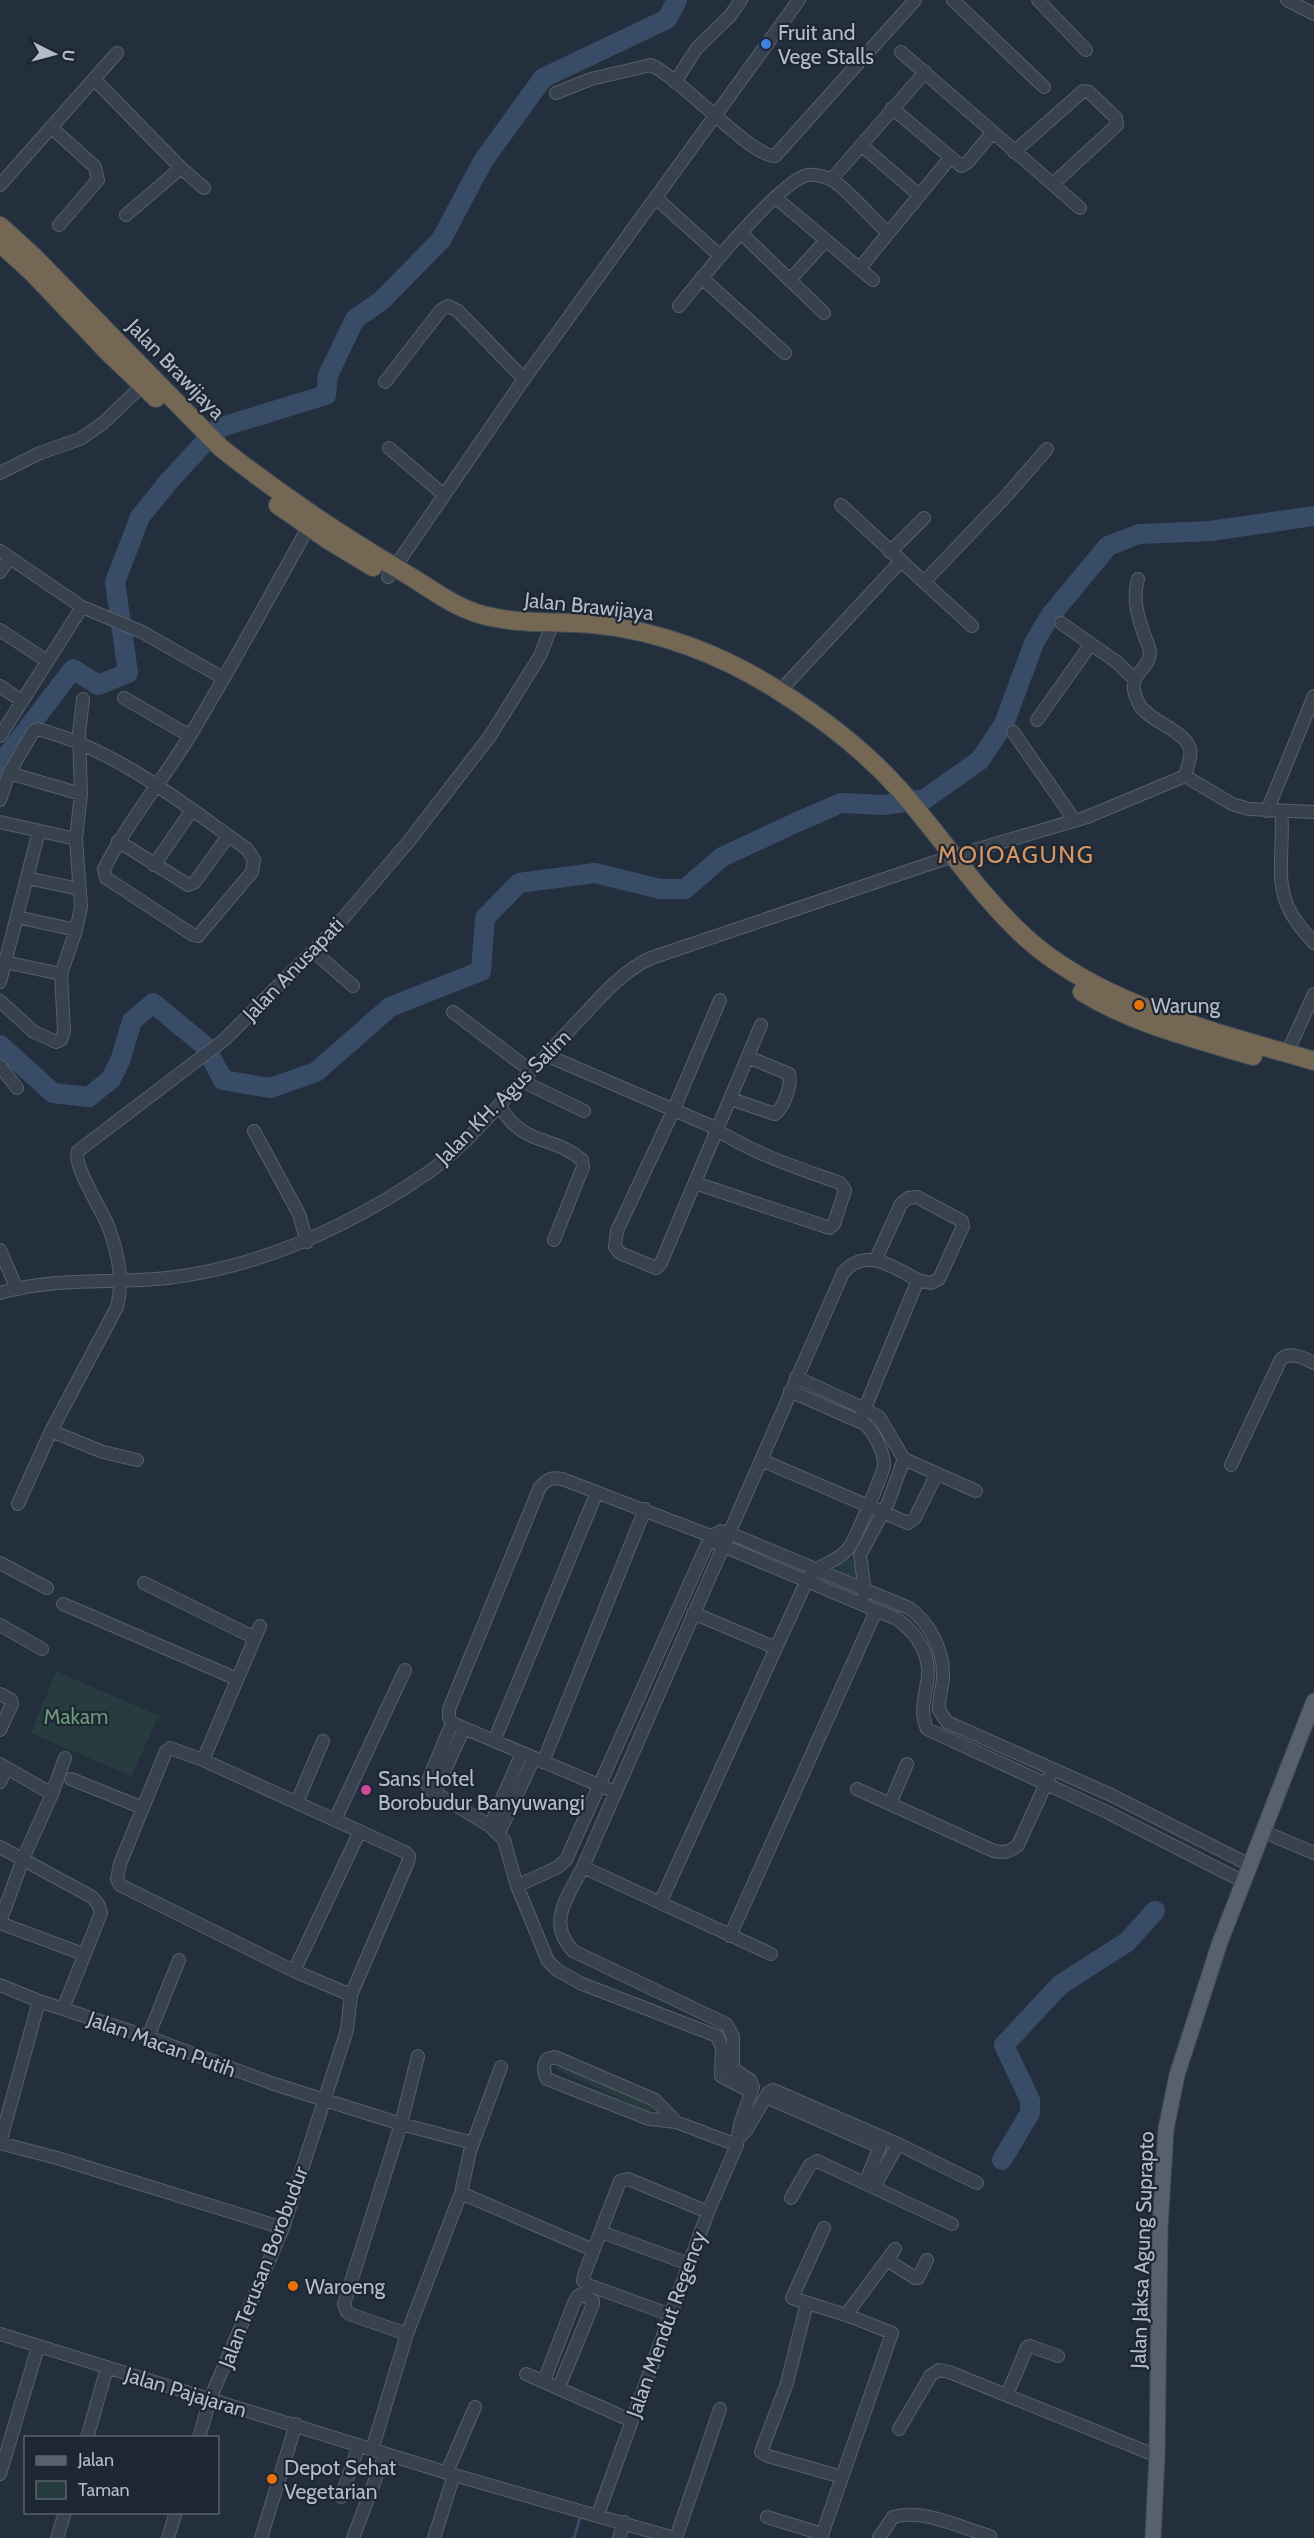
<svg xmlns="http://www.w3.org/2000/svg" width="1314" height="2538" font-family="Cabin,sans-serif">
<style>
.green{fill:#263c3f}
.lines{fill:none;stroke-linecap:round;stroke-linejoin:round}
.stream{stroke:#394c67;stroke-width:3}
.river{stroke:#394c67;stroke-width:20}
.minor-casing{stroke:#565f6c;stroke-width:14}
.major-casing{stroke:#414a57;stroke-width:17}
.highway-casing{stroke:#434c59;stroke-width:20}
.minor{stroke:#38414e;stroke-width:12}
.major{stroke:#56606e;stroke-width:15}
.highway{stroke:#746855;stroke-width:18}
.shop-dot{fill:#3f7fe0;stroke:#1d2633;stroke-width:2}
.food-dot{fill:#e8710a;stroke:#1d2633;stroke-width:2}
.hotel-dot{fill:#d1479c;stroke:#1d2633;stroke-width:2}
.labels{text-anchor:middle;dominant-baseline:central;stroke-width:4.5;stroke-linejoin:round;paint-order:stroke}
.poi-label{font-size:21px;fill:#b4bcc9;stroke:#1d2633;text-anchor:start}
.street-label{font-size:21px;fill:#b4bcc9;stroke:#1d2633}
.park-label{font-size:21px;fill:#6b9a76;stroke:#1d2633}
.quarter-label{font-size:24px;letter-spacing:1.5px;fill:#d59563;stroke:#1d2633}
</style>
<rect width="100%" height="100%" fill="#242f3e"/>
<path class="green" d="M 852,1558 L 860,1580 L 830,1566 Z
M 56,1671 L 159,1716 L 131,1776 L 31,1733 Z
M 560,2060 L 655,2104 L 651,2113 L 556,2069 Z"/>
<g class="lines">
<path class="stream" d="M 574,2538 L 580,2518"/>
<path class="river" d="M 0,783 L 9,753 L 73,669 L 98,685 L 128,673 L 115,582 L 140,517 L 169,481 L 218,428 L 326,395 L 328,375 L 355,319 L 381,301 L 441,240 L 483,161 L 543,78 L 667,19 L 677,0
M 0,1045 L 53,1093 L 89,1097 L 111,1079 L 120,1061 L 132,1021 L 153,1003 L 205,1046 L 223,1080 L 270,1088 L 316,1072 L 390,1007 L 481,971 L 485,918 L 519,883 L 595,873 L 660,889 L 685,889 L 722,857 L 795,823 L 841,803 L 884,805 L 925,799 L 980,760 L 1004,724 L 1034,643 L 1050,616 L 1108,546 L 1139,534 L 1210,531 L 1314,516
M 1002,2160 L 1030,2113 L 1030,2100 L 1004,2045 L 1060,1985 L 1127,1942 L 1155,1911"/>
<g class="minor-casing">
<path id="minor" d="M 953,0 L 1044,87
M 1038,0 L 1086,50
M 1287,0 L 1314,14
M 901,52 L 1080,208
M 94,79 L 181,168 L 204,188
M 675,82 L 697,48 L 730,16 L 741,0
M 556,93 L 591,79 L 651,65 C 682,79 750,156 775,156 L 915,0
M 892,108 L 961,166 L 967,163 L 992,133
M 51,127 L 95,167 L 98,180 L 59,225
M 861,145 L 919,195
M 1014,152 L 1083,91 L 1089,92 L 1116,118 L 1117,125 L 1053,184
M 831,180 L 925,72
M 0,185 L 117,53
M 776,198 L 873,280
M 657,199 L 719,255
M 126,215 L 181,168
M 741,233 L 824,313
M 859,269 L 950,158
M 702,278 L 785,353
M 790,280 L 826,240
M 679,306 C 700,280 780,180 808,175 C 814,174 825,177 831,179 C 844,186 875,221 888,233
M 385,382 L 441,310 L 448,306 L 458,311 L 524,379
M 389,448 L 444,495
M 0,473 L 40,453 L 80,439 L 102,424 L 143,385
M 841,505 L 924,582 L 1008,494 L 1047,449
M 0,551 L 82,607 L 142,632 L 223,678
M 890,552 L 924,518
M 0,572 L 10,558
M 388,577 L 524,379 L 799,0
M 1138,579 C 1132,599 1138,617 1145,637 C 1147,642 1150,648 1150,654 C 1148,673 1123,673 1139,704 C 1148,721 1186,731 1190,749 C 1192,757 1187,768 1185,776
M 924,582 L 972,626
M 1061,623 L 1118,663 L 1134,679
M 0,630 L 47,661
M 0,686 L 22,701
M 780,691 L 900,562
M 124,698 L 190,736
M 1037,720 L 1091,644
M 1013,732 L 1075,821
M 0,736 L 82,607
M 9,773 L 81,794
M 0,800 L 9,773 L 33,732 L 37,729 C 116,749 182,803 247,849 L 254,860 L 252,872 L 198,936 L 193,935 L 106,878 L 104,869 C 128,821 163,780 191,734 C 232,666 270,596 309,526
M 1267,811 L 1314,696
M 1281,811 C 1285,843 1274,880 1289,909 C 1295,922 1305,933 1314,943
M 0,822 L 76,839
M 118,841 L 188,885 L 195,882 L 228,836
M 154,865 L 192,810
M 27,878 L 79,889
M 17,917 L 76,930
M 313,951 L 353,986
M 5,962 L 61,974
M 0,982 L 39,831
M 720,1000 L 674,1109 L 617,1231 L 615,1247 L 620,1253 L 656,1268 L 661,1263 L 761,1025
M 0,1001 L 34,1032 L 56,1042 L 61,1040 L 64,1031 L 61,974 L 76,930 L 81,907 L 76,839 L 81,794 L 79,733 L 83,699
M 453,1012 L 531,1071
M 1287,1053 L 1314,994
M 546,1055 L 711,1126 C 751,1153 795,1167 840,1183 L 845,1190 L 834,1224 L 830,1228 L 695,1183
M 0,1066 L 17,1088
M 522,1081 L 584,1111
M 731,1099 L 775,1114 C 784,1107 792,1085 789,1074 L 748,1057
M 499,1105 C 524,1148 552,1134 582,1160 L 583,1167 L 554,1240
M 254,1131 L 299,1214 L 307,1242
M 0,1250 L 17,1289
M 0,1293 C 55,1277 110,1284 167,1278 C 262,1267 350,1226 429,1172 C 457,1152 481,1125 504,1100 C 529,1073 554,1047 579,1020 C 600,998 622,971 651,958 L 941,860 L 1087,817 L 1185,776 L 1232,804 L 1249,809 L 1314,812
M 796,1377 L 863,1408 L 879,1417 L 904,1459 L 888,1503 L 860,1555 L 865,1591 L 864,1595
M 860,1420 L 918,1280 L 931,1283 L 939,1279 L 963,1226 L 962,1221 L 917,1197 L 908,1198 L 901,1204 L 876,1259
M 51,1431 L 103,1452 L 137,1460
M 904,1459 L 976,1491
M 761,1460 L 908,1523 L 915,1518 L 937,1473
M 1231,1465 L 1281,1359 C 1291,1351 1304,1358 1314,1363
M 18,1504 L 51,1431 L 117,1307 C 124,1280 118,1254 109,1228 C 103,1211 72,1166 78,1151 L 224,1040 L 329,935 L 409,841 L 490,736 L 540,656 L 553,622
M 711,1536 L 709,1540 L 897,1619 C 918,1634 932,1657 927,1683 C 924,1701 920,1712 927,1729 L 1107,1812 L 1244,1882
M 711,1536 L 721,1531 L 729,1533 L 909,1608 C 928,1621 943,1649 943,1673 C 944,1685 938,1697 939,1710 L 947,1722 L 1111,1795 L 1250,1865
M 0,1563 L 47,1588
M 144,1583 L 255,1638
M 63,1604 L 237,1679
M 693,1613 L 776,1648
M 0,1625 L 42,1649
M 0,1694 L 11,1700 L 12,1704 L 0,1730
M 452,1723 L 427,1783 L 429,1789 L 490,1826 L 504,1840 L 517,1886 L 548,1961 L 557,1970 L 580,1983 L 717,2036 L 722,2048 L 721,2076 L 751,2092
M 494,1741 L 597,1492
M 203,1760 L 260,1626
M 543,1762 L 645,1509
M 0,1764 L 52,1794 L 23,1859 L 0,1922
M 71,1779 L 143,1808
M 0,1782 L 7,1768
M 857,1789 L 994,1851 C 1005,1853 1010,1852 1018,1845 L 1049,1777
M 615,1792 L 452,1723 L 449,1717 L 449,1709 L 540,1487 C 548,1479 551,1477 562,1479 L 711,1536
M 52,1794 L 65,1758
M 434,1794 L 464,1728
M 297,1802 L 323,1741
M 890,1804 L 907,1764
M 335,1820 L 405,1670
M 490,1826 L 522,1753
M 1262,1831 L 1314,1853
M 499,1833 L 534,1758
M 0,1847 L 92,1897 L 98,1904 L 101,1913 L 63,2009
M 583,1867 L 771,1954
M 517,1886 L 558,1867 L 566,1860 L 709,1540
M 660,1903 L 807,1580 C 820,1562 834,1564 847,1550 C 853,1545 883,1474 884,1465 C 884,1451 874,1433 865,1424 L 790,1391
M 0,1923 L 83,1954
M 730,1936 L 876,1611
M 294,1971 L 360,1831
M 0,1985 L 39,2001 L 148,2037 L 271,2083 L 401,2124 L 473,2143
M 148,2037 L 179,1960
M 555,2057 L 655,2100 L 676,2122 L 649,2119 L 547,2079 C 543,2071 543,2066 547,2059 Z
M 766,2097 L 880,2147 L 865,2183
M 676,2122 L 737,2145
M 740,2137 L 747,2129 L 768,2093 L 773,2090 L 898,2144 L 977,2183
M 0,2143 L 57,2158 L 283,2228
M 0,2143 L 39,2001
M 874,2187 L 898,2144
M 461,2193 L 593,2250
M 791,2198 L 810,2165 L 817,2161 L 952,2224
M 601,2232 L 689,2264
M 887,2260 L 915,2278 L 918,2278 L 927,2260
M 807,2303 L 787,2383 L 761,2452 L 768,2456 L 842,2477
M 671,2315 L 588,2285 L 583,2281 L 584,2275 L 620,2181 L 628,2179 L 708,2212
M 846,2315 L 895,2249
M 0,2334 L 454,2475 L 674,2538
M 407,2334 L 352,2315 L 347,2312 L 344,2304 L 401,2124 L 418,2056
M 526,2374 L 630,2420
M 544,2381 L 574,2303 L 578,2296 L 582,2294 L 593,2301 L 593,2304 L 559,2387
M 1007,2395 L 1027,2347 L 1030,2346 L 1058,2356
M 899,2429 L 931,2375 L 939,2370 L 949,2372 L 1157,2456
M 87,2438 L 107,2368
M 199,2438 L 210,2399 L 283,2228 L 347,2030 L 351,1995 L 408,1862 L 409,1856 L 405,1852 L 203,1760 L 170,1748 L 166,1751 L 120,1864 L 117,1879 L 120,1885 L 294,1971 L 351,1995
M 372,2450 L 407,2334 L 461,2193 L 470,2151 L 501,2067
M 447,2472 L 475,2407
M 0,2474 L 38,2347
M 341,2497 L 359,2445
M 598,2514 L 708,2212 L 737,2145 L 740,2124 L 753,2087 L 750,2080 L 733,2069 L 733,2036 L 726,2024 L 573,1951 C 546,1922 568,1897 583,1867 L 843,1273 C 865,1246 893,1267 918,1280
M 767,2517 L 822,2534
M 57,2538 L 65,2512
M 168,2538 L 176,2512
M 261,2538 L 296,2424
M 353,2538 L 385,2454
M 434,2538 L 454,2475
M 619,2538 L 624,2522
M 676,2538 L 720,2409
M 821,2538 L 892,2333 L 852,2317 L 792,2298 L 824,2228
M 879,2538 L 893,2517 C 923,2508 961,2528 990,2536"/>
</g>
<g class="major-casing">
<path id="major" d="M 1153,2538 L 1157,2456 L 1160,2227 L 1166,2129 L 1177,2075 L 1220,1942 L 1314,1701"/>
</g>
<g class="highway-casing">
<path id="highway" d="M 0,226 L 35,258 L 221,448 C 278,493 340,535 403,572 C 427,586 449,604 476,613 C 513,625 553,621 592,624 C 658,630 723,655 779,691 C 822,718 865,751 899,789 C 942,837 977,893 1025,937 C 1099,1005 1219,1033 1314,1061
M 0,243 L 33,273 L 108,352 L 156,398
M 278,505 L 330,541 L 373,567
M 1082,992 C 1134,1024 1196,1039 1253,1056"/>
</g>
<use href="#minor" class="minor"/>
<use href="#major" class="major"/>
<use href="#highway" class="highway"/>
</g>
<circle class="shop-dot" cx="766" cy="44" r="6"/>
<g class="food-dot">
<circle cx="1139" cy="1005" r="6"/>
<circle cx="293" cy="2286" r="6"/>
<circle cx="272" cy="2479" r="6"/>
</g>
<circle class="hotel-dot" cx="366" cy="1790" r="6"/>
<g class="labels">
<g class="poi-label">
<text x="778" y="32">Fruit and<tspan x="778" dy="24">Vege Stalls</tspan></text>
<text x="1151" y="1005">Warung</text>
<text x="378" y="1778">Sans Hotel<tspan x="378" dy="24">Borobudur Banyuwangi</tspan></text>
<text x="305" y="2286">Waroeng</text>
<text x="284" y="2467">Depot Sehat<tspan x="284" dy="24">Vegetarian</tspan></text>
</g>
<g class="street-label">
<text transform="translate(176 369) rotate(46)">Jalan Brawijaya</text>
<text transform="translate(589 606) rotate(6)">Jalan Brawijaya</text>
<text transform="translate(293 969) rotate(-46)">Jalan Anusapati</text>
<text transform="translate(503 1097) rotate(-45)">Jalan KH. Agus Salim</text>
<text transform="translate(162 2044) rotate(20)">Jalan Macan Putih</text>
<text transform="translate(1142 2250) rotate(-88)">Jalan Jaksa Agung Suprapto</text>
<text transform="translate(263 2267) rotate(-69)">Jalan Terusan Borobudur</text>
<text transform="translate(666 2324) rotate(-70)">Jalan Mendut Regency</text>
<text transform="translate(186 2392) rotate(17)">Jalan Pajajaran</text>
</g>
<g class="park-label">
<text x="76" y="1716">Makam</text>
</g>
<g class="quarter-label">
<text x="1016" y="854">MOJOAGUNG</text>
</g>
</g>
<rect x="24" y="2436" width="195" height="78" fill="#1d2633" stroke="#59626f" stroke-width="1.5"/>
<rect x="36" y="2456" width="30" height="9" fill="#56606e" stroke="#59626f" stroke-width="1.5"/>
<text x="78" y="2466" font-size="18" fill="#b4bcc9">Jalan</text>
<rect x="36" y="2481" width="30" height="18" fill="#263c3f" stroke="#59626f" stroke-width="1.5"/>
<text x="78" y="2496" font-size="18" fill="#b4bcc9">Taman</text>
<g transform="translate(54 54) rotate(96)" stroke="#1d2633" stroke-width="4.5" paint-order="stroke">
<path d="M0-4.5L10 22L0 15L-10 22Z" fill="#b4bcc9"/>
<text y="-9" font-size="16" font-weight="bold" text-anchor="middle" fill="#b4bcc9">U</text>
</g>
</svg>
